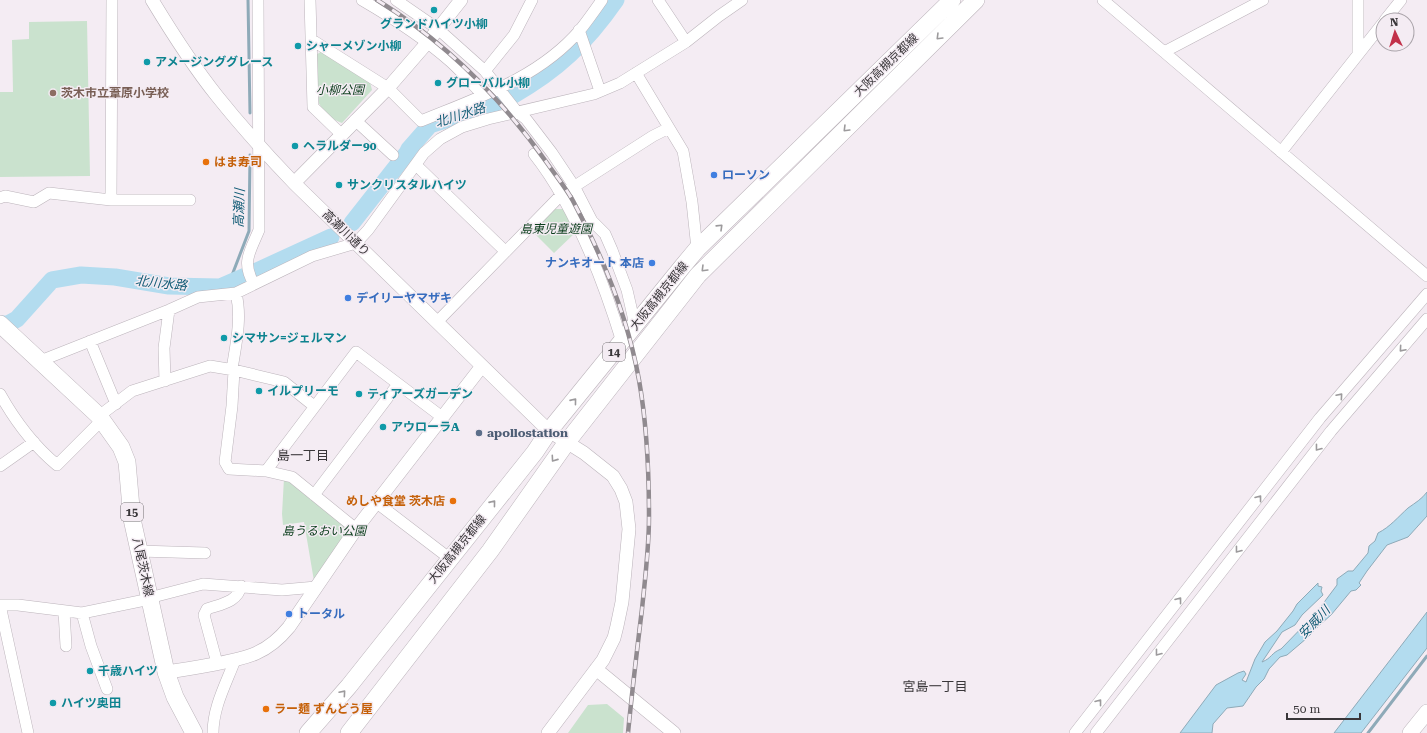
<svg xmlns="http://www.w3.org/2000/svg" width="1427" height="733" font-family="'Roboto Serif','Noto Sans JP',serif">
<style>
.green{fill:#cae2ce}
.water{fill:#b3dcef;stroke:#8eaab8}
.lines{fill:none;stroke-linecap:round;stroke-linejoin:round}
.stream{stroke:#8eaab8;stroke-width:3}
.river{stroke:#b3dcef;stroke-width:17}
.minor-casing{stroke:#bcb4bb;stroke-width:12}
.tertiary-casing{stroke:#bcb4bb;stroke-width:14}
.secondary-casing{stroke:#bcb4bb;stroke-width:16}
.primary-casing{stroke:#bcb4bb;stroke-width:18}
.minor{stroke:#fff;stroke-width:11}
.tertiary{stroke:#fff;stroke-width:13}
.secondary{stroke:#fff;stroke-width:15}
.primary{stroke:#fff;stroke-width:17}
.rail-casing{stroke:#908a8f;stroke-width:4.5}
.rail{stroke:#f4ecf3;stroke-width:3;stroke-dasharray:9;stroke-linecap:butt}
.oneway{stroke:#9c9a9c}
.culture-dot{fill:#0f9aa8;stroke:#f4ecf3;stroke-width:1.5}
.education-dot{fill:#8d6e63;stroke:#f4ecf3;stroke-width:1.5}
.food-dot{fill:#e8710a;stroke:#f4ecf3;stroke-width:1.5}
.shop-dot{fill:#3f7fe0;stroke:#f4ecf3;stroke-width:1.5}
.service-dot{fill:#5c6f8a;stroke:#f4ecf3;stroke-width:1.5}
.labels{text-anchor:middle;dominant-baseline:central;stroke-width:3;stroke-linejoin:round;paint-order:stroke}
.shield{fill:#f4ecf3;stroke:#716d71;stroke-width:1}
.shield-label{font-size:11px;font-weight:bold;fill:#393639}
.culture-label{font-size:12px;font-weight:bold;fill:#0d838f;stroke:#f4ecf3;text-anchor:start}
.street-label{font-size:12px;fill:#393639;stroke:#f4ecf3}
.park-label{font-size:12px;font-style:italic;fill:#0b3e1c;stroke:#f4ecf3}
.education-label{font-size:12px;font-weight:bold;fill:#785e54;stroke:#f4ecf3;text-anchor:start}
.food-label{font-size:12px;font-weight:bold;fill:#c56008;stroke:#f4ecf3;text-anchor:start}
.shop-label{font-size:12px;font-weight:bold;fill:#366cbe;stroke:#f4ecf3;text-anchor:start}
.service-label{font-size:12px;font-weight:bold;fill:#4e5e75;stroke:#f4ecf3;text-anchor:start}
.water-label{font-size:13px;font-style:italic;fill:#135d77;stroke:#f4ecf3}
.neighbourhood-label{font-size:13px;fill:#393639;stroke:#f4ecf3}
</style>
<rect width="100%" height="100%" fill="#f4ecf3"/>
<path class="green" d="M 87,21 L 90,176 L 0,177 L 0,92 L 13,92 L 12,40 L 29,39 L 29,22 Z
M 322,51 L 370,82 L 372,90 L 342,123 C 332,120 323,111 318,102 L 316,55 Z
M 555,209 L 563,209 L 576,232 L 554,253 L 533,232 Z
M 284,478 L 347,524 L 348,531 L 314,581 L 304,522 L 283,525 L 282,514 Z
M 607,704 L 624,718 L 623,733 L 568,733 L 588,705 Z"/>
<path class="water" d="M 1427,492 L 1427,516 L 1408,537 L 1387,545 L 1367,571 L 1359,583 L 1361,585 L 1356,590 L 1351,591 L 1331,615 L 1322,623 L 1307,638 L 1287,655 L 1280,657 L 1269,669 L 1264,679 L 1256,687 L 1243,706 L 1227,708 L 1213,724 L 1212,733 L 1180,733 L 1216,685 L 1238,673 L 1244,671 L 1246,674 L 1242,680 L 1246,682 L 1255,659 L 1265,642 L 1277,631 L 1293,611 L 1297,604 L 1318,583 L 1318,586 L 1322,587 L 1321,591 L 1323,595 L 1302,615 L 1295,625 L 1282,632 L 1262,662 C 1272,658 1271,653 1281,649 L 1316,613 L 1337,585 L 1337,579 L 1348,571 L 1353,571 L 1368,553 L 1369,546 L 1375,541 L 1378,533 C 1390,527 1398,517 1408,508 C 1415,503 1422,499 1427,492 Z
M 1427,612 L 1427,648 L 1361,733 L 1334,733 Z"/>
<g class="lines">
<path class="stream" d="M 248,0 L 250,113
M 229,283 L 249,231 L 250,155
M 1368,733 L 1427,656"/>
<path class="river" d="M 512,96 C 558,70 586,43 616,0
M 352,223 L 407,153 L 409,149 L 430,125 L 495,104
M 0,324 L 8,324 L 17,319 L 52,280 L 81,275 L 115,277 L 169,286 L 220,287 L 259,270 L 331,237"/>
<g class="minor-casing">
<path id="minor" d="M 310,0 L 313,107 L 341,134
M 362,0 C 393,18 424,38 451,62 C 462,72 472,84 483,95
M 396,0 L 438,29 L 485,71 L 517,112 L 526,119 L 552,153 L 574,186 L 592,221 L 605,234 L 612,250 L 627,290 L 635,325
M 658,0 L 686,42
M 1103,0 L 1427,276
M 1358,0 L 1358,54
M 1385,20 L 1401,0
M 579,30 L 600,91
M 312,40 L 388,88 L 421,121 C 477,98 539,78 580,30 C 588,20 595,10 602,0
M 1164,52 L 1263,0
M 485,71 L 514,35 L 532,0
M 636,73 L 683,151 L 692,202 L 697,249
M 355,120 L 393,155
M 1281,152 L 1383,23
M 534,154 C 575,206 603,280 622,342
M 416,165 L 505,251
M 0,198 L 5,196 L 34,202 L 49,193 L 111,200 L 112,0
M 111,200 L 190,200
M 254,284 C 241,262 250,252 259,230 L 258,0
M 437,322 L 561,195 L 653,136 L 669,128
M 90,341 L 116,404
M 40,361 L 169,310 L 198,297 L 236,293 L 312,256 L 356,243 L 368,230 L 424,153 L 440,139 L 462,127 L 488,119 L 594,94 L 620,83 L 686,42 L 719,16 L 742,0
M 232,369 C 236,344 242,318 236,293
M 234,370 L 232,406 L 225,462 L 229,469 L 266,471 L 292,477 L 356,529
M 165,381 L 164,348 L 169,310
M 0,394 C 14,419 34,446 57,465 L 102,420
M 99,416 L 132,391 L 210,366 L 234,370 L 284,382 L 314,406
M 0,466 L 34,442
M 266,471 L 356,352 L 442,417
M 314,495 L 398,384
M 377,503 L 449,558
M 139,551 L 205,553
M 149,598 L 203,584 L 282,590 L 316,587
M 0,605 L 18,605 L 82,613 L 150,599
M 0,605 L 28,733
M 64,611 L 66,646
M 82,613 L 91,646 L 107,689
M 217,663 L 204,615 L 207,609 C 221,604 238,602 241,586
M 213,733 C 213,707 226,684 235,660
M 1075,733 L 1320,418 L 1427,294
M 1096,733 L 1331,431 L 1427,319"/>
</g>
<g class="tertiary-casing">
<path id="tertiary" d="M 152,0 C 172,33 193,66 217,96 C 241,126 267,155 294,183 L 549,431 L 584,453 L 613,476 L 621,489 L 626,502 L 629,529 L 622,602 L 617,626 L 614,638 L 603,660 L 548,733
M 294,183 L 388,88 L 427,43 L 461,0
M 596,669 L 674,733
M 166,672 C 182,670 199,667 215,664 C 247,658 267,654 289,627 L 356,529 L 482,366"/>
</g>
<g class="secondary-casing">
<path id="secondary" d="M 1410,733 L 1427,712"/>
</g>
<g class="primary-casing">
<path id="primary" d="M 0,324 L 99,416 L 121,447 L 127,462 L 132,519 L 166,672 L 175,697 L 194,733
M 308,733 L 349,686 L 535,452 L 549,431 L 682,267 L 697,249 L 952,0
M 349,733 L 490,551 L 567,442 L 698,275 L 976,0"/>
</g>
<use href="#minor" class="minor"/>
<use href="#tertiary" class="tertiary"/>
<use href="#secondary" class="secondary"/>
<use href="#primary" class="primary"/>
<g class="rail-casing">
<path id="rail" d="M 377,0 C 444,41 502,99 547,163 C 556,176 566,188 573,201 C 603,257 628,318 639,380 C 647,425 649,472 649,517 C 649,548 645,579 642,609 C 637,650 632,692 628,733"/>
</g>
<use href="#rail" class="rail"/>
</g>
<defs><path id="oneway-chevron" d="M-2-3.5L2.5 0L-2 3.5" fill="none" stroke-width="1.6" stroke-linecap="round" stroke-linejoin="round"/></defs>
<g class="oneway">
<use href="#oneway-chevron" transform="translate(939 37) rotate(135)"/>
<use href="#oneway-chevron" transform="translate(846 129) rotate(135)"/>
<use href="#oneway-chevron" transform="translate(720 227) rotate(-44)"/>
<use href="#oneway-chevron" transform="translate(704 269) rotate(135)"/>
<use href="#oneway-chevron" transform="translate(1402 349) rotate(131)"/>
<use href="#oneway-chevron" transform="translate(1340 396) rotate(-49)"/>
<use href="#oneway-chevron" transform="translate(574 401) rotate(-51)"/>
<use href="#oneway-chevron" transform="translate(1318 448) rotate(128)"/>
<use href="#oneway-chevron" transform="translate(554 459) rotate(125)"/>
<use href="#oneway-chevron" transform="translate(1259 498) rotate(-52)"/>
<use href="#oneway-chevron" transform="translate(493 503) rotate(-51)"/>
<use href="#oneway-chevron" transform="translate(1238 550) rotate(128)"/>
<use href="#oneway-chevron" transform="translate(1179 600) rotate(-52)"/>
<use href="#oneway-chevron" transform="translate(1158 653) rotate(128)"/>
<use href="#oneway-chevron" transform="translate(343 693) rotate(-49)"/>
<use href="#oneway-chevron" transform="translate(1099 702) rotate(-52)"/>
</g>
<g class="culture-dot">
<circle cx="434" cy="10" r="4"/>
<circle cx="298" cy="46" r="4"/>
<circle cx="147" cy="62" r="4"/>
<circle cx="438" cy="83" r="4"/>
<circle cx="295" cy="146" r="4"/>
<circle cx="339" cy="185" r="4"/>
<circle cx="224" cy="338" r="4"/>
<circle cx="259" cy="391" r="4"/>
<circle cx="359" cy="394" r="4"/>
<circle cx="383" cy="427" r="4"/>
<circle cx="90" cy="671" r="4"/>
<circle cx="53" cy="703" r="4"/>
</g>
<circle class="education-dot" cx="53" cy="93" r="4"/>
<g class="food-dot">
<circle cx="206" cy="162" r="4"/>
<circle cx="453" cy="501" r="4"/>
<circle cx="266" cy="709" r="4"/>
</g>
<g class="shop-dot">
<circle cx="714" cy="175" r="4"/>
<circle cx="652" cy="263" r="4"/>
<circle cx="348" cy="298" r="4"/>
<circle cx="289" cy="614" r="4"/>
</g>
<circle class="service-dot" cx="479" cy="433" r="4"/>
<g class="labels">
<g class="shield">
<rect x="603" y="343" width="22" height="18" rx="3"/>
<rect x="121" y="503" width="22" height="18" rx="3"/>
</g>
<g class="shield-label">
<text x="614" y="352">14</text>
<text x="132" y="512">15</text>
</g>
<g class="culture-label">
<text x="434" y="24" text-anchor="middle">グランドハイツ小柳</text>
<text x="306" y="46">シャーメゾン小柳</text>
<text x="155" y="62">アメージンググレース</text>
<text x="446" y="83">グローバル小柳</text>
<text x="303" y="146">ヘラルダー90</text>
<text x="347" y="185">サンクリスタルハイツ</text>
<text x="232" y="338">シマサン=ジェルマン</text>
<text x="267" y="391">イルプリーモ</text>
<text x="367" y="394">ティアーズガーデン</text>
<text x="391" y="427">アウローラA</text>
<text x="98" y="671">千歳ハイツ</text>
<text x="61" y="703">ハイツ奥田</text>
</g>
<g class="street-label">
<text transform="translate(886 65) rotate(-44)">大阪高槻京都線</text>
<text transform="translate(346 233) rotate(44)">高瀬川通り</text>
<text transform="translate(659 296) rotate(-51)">大阪高槻京都線</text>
<text transform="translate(457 549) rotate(-51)">大阪高槻京都線</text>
<text transform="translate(143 567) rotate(78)">八尾茨木線</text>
</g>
<g class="park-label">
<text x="340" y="90">小柳公園</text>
<text x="556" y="229">島東児童遊園</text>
<text x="324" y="531">島うるおい公園</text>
</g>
<g class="education-label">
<text x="61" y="93">茨木市立葦原小学校</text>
</g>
<g class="food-label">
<text x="214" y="162">はま寿司</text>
<text x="445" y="501" text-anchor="end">めしや食堂 茨木店</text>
<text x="274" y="709">ラー麺 ずんどう屋</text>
</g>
<g class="shop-label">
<text x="722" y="175">ローソン</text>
<text x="644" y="263" text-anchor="end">ナンキオート 本店</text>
<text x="356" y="298">デイリーヤマザキ</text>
<text x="297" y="614">トータル</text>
</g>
<g class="service-label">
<text x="487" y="433">apollostation</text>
</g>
<g class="water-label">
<text transform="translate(460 115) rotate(-18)">北川水路</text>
<text transform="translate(239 208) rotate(-88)">高瀬川</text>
<text transform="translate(161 283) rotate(6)">北川水路</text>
<text transform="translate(1314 622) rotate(-46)">安威川</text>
</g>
<g class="neighbourhood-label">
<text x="303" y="455">島一丁目</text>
<text x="935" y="686">宮島一丁目</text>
</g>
</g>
<g transform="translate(1395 32) rotate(356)"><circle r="19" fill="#f4ecf3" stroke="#a9a3a9"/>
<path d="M0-3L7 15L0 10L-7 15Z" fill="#c2314a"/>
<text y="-6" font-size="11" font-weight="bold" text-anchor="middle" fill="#393639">N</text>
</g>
<path d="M1287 713v6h73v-6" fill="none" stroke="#393639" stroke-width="2"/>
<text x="1293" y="713" font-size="12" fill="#393639" stroke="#f4ecf3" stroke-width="3" paint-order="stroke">50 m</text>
</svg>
